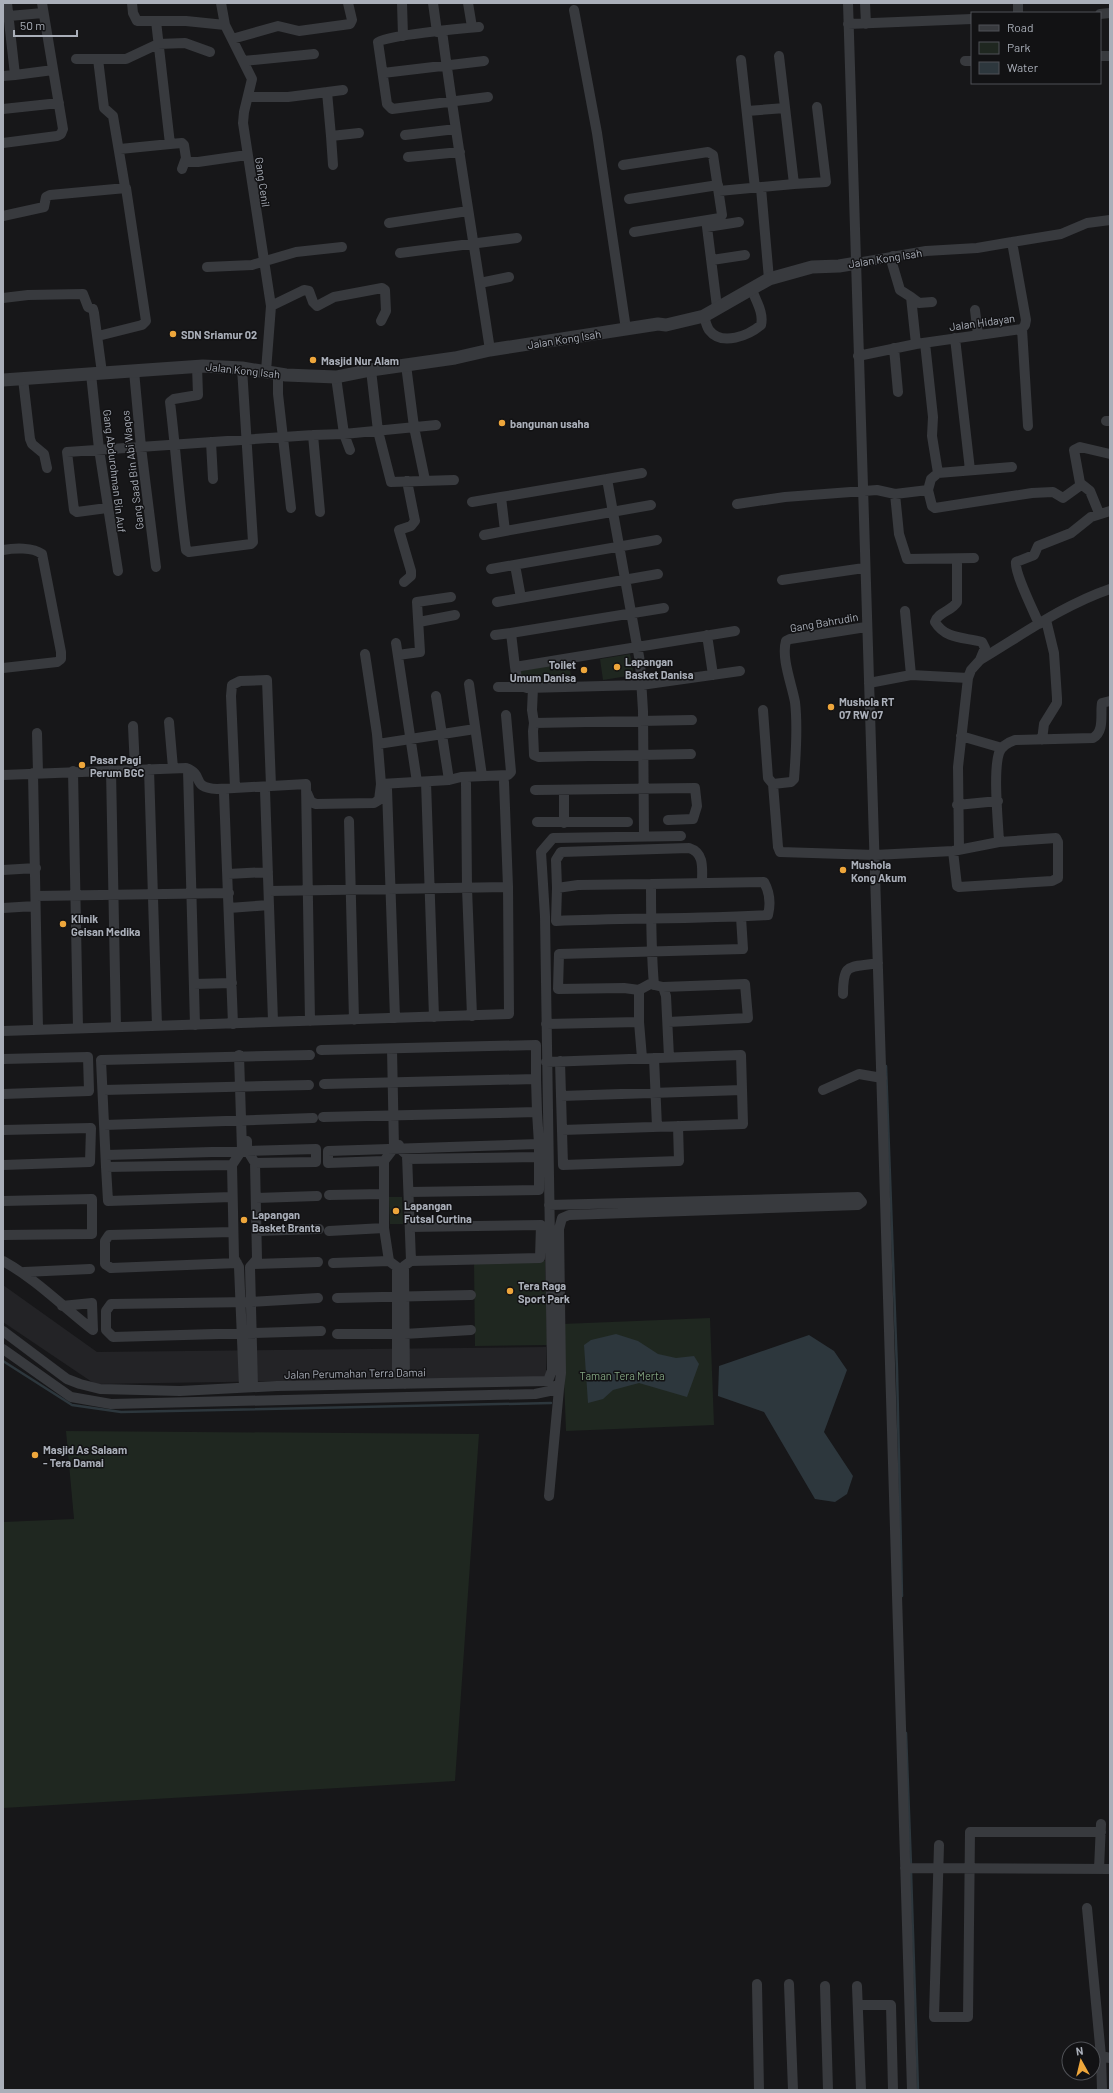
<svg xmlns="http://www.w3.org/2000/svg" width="1113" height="2093" font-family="Barlow,sans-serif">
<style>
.built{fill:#232326}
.green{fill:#1f2720}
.water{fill:#2d373d}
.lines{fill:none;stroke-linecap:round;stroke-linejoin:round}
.stream{stroke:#2d373d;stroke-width:2.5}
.minor{stroke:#383a3e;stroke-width:10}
.tertiary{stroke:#383a3e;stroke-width:13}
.poi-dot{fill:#eea63b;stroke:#121214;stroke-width:1.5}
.labels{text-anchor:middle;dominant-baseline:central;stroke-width:3;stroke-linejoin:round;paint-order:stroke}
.street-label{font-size:11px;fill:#aaafb9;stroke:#121214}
.poi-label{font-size:11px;font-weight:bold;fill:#aaafb9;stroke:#121214;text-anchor:start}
.park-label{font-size:11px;fill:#81a381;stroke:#121214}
</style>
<rect width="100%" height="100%" fill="#171719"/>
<path class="built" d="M 3,1285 L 97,1352 L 546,1347 L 546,1377 L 95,1384 L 3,1322 Z"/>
<path class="green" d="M 630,654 L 634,675 L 603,680 L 600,659 Z
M 569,662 L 572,684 L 522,684 L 520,671 Z
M 389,1197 L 402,1197 L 403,1224 L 390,1224 Z
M 545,1261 L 547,1345 L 475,1346 L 474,1262 Z
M 710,1318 L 714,1425 L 566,1431 L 562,1324 Z
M 66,1431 L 479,1434 L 455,1781 L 3,1808 L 3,1522 L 74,1519 Z"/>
<path class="water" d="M 616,1334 L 638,1341 L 658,1354 L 676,1358 L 694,1356 L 699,1364 L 687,1397 L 639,1383 L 613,1390 L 603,1399 L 588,1403 L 584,1345 L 591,1340 Z
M 809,1335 L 834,1351 L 847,1370 L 824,1432 L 853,1476 L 847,1494 L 835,1502 L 815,1499 L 764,1412 L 718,1396 L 719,1366 Z"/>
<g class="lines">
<path class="stream" d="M 886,1066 L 897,1370 L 902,1596
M 3,1361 L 72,1405 L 121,1412 L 551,1403
M 906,1733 L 911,1866
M 911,1871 L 918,2090"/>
<path class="minor" d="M 7,3 L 15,75 L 53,70
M 132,3 L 133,13 L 137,21 L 186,21 L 225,25
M 221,3 L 225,25 L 252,79 L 244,112 L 243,123 L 271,306 L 266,371
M 402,3 L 403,36
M 433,3 L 437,32
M 468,3 L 472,27
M 848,3 C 870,699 891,1394 912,2090
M 865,3 L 866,24
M 1018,3 L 1018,13
M 574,10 L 597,133 L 626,329
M 1100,14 L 1110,13
M 9,16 L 43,13
M 848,24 L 972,19
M 479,27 C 466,28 382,36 378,42 L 387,104 L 392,109 L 488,97
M 442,31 C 456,138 474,244 490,350
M 232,39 L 278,26 L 299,31 L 350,24 L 352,20 L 348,3
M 1100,56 L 1110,56
M 76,59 L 126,59 L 158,44 L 185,43 L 210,52
M 98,59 L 104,108 L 113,116 L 125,187
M 741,60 L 755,188
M 243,61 L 314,54
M 965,61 L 972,61
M 383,73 L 484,61
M 3,76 L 15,75
M 327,92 L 331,136 L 359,133
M 248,97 L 288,97 L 343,90
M 3,109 L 59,103
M 747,111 L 785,108
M 405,135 L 456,129
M 331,136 L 333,165
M 3,143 L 57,136 L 61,134 L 63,129 L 42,3
M 170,144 L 182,143 L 184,145 L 186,158 L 182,169
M 120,149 L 170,144 L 156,21
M 408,157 L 460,152
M 186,162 L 198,162 L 247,155
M 623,165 L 708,152 L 713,155 L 722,215 L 720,218 L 634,232
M 794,184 L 826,182 L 817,107
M 761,188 L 769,279
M 719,191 L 794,184 L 779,56
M 629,199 L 718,185
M 3,216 L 44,207 L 46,197 L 50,195 L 126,188 L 146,321 L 142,325 L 98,336
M 389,223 L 468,211
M 400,253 L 517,238
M 893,256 L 892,263 L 900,290 L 911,297
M 712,260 L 745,255
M 857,263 L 926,251 L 977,248 L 1012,242 L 1061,234 L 1087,223 L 1110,220
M 207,267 L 252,265 L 296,252 L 342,247
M 480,283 L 509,277
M 3,298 L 28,295 L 83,294 L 88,307 L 93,309 L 94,313 L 102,373
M 271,306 L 304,290 L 309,291 L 313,302 L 317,306 L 334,297 L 382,288 L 385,290 L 386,311 L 381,321
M 717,307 L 707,227 L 739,222
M 975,310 L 978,335
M 704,316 C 705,320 707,327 709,330 C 722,347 749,335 761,325 C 764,313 756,301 752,290
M 1022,329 L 1028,426
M 955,338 L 970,470
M 925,343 L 933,417 L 932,436 L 938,473
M 916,344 L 911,297 L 919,303 L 932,302
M 894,348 L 898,392
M 858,356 L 916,344 L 1022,329 L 1025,325 L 1026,320 L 1012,242
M 406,365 L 414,427 L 425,480
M 197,366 L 198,395 L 174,399 L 170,402 C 176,451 179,500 186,550 L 189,552 L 251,544 L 253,542 L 242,368
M 371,370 L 378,431 L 391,482 L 454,480
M 134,371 L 141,447 L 156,567
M 278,373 L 278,394 L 291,508
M 91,374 L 99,449 L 118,571
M 336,377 L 344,434 L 350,450
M 23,379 L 30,439 L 32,444 L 44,454 L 47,468
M 1106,421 L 1110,421
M 313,435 L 320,512
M 211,442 L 213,479
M 607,479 L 642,473
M 928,490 L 931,479 L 938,473 L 1012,467
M 895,494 L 899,534 L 907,559 L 974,558
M 472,502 L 501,497
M 737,504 L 785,497 L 877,490 L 895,494 L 928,490 L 932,506 L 935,508 L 1032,493 L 1053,492 L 1063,498 L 1081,485
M 107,508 L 77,512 L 74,510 L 67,452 L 313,435 L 344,434 L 436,425
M 1099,513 L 1090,491 L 1080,483 L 1074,450 L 1080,447 L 1110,454
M 484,535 L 505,531
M 3,550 C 14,548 33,547 42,554 L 61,652 L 61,659 L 57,662 L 3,668
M 957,559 L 957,602 C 952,611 938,612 935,622 C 946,640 965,637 982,642 L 985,648 L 980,660
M 515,565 L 521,598
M 491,569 L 657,540
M 782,580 L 864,568
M 404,582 L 411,576 L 411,571 L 399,530 L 411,526 L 415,521 L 407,481
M 497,602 L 658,574
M 664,608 L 511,633 L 515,667 L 735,631
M 905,611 L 911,675
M 419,622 L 455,615
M 1039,624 C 1034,612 1014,572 1016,562 L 1034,555 L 1038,546 L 1071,533 L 1091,517 L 1110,511
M 495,635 L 511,633
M 707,635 L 713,675
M 396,643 L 417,782
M 365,654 L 377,734 L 381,784
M 398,655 L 420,652 L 417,602 L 451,597
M 515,667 L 518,685 L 527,688 L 641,685 L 740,671
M 869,683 L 911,675 L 968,678
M 469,684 L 482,776
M 498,687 L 521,687
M 533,688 L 532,710 L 534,723 L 692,720
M 436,696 L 449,780
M 763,710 L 768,778 L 773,784 L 778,847 L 780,852 L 875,855 L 953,851 L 999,842 L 1056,838 L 1058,842 L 1058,878 L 1052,881 L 959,887 L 957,886 L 953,851
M 169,722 L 173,768
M 534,723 L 533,731 L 534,755 L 539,757 L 691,754
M 133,726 L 135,769
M 37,733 L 38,773
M 961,736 L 1002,748
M 1042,740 L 1044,724 L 1057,703 L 1057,698 L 1054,653 L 1046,620
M 378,744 L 475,729
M 186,768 C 206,775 189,787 217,789 L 306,784 L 310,1021
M 149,769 L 157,1026
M 111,770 L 116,1027
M 73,771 L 78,1028
M 33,773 L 38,1029
M 3,775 L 186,768 L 188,770 L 195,1025
M 426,782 L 434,1017
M 466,783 L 467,888 L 472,1016
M 773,784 L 791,782 L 794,779 C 796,754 798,727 795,702 C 792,685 781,658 786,641 L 790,639 L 866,627
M 235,788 L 231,696 L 232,685 L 240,681 L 267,680 L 271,786
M 387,789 L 395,1018
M 265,790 L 273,1021
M 535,790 L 695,788 L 697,806 L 693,819 L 668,820
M 564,790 L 564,823
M 224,793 L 233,1024
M 307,793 L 311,802 L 316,804 L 374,803 L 379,800 L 381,784 L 449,780 L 461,777 L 508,775 L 511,772 L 506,715
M 957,805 L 998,801
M 349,821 L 354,1020
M 537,822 L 628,822
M 644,836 L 643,711 L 640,662 L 607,479 L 501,497 L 505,531 L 651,505
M 999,842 C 998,820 993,772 999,753 C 1002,745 1009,742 1015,740 L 1093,738 C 1105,731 1100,714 1102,703 L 1110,701
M 959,849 L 958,767 L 968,678 L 971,670 L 980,660 C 1022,635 1063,605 1110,589
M 3,870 L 36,868
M 228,874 L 268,872
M 651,884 L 578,885 L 557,888 L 556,921 C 626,918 697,919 768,915 C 771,903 770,893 764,882 L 651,884 C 651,918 651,951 654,985
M 557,888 L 556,860 L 561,852 L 689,848 C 705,853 702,869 702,883
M 269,891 L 508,887
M 36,896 L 229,893
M 3,908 L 35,906
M 229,908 L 269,905
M 194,984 L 232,983
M 663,987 L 745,984 L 748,1018 L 668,1022
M 639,990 L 624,988 L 558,989 L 559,954 L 743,949 L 741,917
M 843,994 C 843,961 850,968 878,963
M 639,1022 L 639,990 L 650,984 L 663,987 L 666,996 L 669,1057
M 546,1024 L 639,1022 L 642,1058
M 3,1031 L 509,1014 L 508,887 L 504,782
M 392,1049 L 394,1148 L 384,1161 L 384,1228 L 389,1261 L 397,1267 L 397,1384
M 321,1050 L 536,1045 L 536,1079
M 239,1055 L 242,1150 L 232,1165 L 234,1258 L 239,1267 L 244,1387
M 654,1058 L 657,1127
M 3,1059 L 88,1057 L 89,1091 L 3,1094
M 560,1061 L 563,1165 L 679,1161 L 678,1126
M 546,1062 L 741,1055 L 743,1124 L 562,1130
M 324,1084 L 536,1079 L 537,1112
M 103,1090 L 309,1085
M 823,1090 L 859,1074 L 882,1078
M 561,1096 L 742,1090
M 323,1117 L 537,1112 L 539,1144
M 104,1125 L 313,1118
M 3,1130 L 91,1128 L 90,1162 L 3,1165
M 247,1141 L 247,1150 L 255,1163 L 257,1259 L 250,1267 L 253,1387
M 399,1145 L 399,1148 L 407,1155 L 411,1261 L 404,1266 L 405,1384
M 106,1155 L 316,1149 L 316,1162 L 255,1163
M 407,1159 L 538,1157
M 384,1161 L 328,1163 L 328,1151 L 539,1144 L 539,1190 L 409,1192
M 232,1165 L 106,1167 L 108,1201 L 232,1197
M 106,1167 L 101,1060 L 310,1055
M 329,1195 L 384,1194
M 256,1198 L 317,1196
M 3,1201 L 92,1199 L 92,1234 L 3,1235
M 549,1205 L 858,1197 L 862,1202 L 858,1205 L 569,1215 L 562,1218
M 410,1227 L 541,1225 L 540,1258 L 411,1261
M 256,1231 L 319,1229
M 329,1231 L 384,1228
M 233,1232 L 109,1235 L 105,1241 L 105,1264 L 111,1268 L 237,1263
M 3,1261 C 36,1279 63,1307 93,1330 L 92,1303 L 62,1306
M 333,1263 L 389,1261
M 254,1264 L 318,1262
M 24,1272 L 90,1269
M 318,1298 L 251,1302 L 111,1304 L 106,1311 L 106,1330 L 113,1337 L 321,1331
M 337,1298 L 471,1295
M 3,1331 L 67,1379 L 80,1384 L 100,1389 L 180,1391 L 277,1386 L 548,1381 L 552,1370 L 545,916 L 541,852 L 553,838 L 681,836
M 337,1334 L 404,1334 L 471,1330
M 3,1349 L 71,1397 L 111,1404 L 535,1394 L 559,1389 L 561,1373 L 559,1229 L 562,1218
M 549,1496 L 559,1389 L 555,1386
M 939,1845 L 934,2017 L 968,2017 L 970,1832 L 1101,1832
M 905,1868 L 1110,1869
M 1099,1869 L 1101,1824
M 1087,1908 L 1101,2056 L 1110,2058
M 757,1984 L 759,2090
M 789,1984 L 793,2090
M 825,1986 L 828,2090
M 857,1986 L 861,2090
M 858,2005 L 891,2005 L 893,2090
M 1101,2056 L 1102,2090"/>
<path class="tertiary" d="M 3,380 L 203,366 L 242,368 L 286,375 L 336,377 L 371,370 L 455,358 L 490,350 L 658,324 L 666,325 L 704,316 L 769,279 L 812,267 L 839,266 L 857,263"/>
</g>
<g class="poi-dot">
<circle cx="173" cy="334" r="4"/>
<circle cx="313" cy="360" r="4"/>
<circle cx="502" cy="423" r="4"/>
<circle cx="617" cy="667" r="4"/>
<circle cx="584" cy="670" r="4"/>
<circle cx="831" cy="707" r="4"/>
<circle cx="82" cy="765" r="4"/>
<circle cx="843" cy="870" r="4"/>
<circle cx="63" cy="924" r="4"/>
<circle cx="396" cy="1211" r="4"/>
<circle cx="244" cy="1220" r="4"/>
<circle cx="510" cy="1291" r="4"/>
<circle cx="35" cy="1455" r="4"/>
</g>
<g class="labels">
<g class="street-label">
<text transform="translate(263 182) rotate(82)">Gang Cenil</text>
<text transform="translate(885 258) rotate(-9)">Jalan Kong Isah</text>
<text transform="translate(982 322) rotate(-8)">Jalan Hidayan</text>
<text transform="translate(564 339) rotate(-9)">Jalan Kong Isah</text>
<text transform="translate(243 370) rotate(6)">Jalan Kong Isah</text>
<text transform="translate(132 470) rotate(-97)">Gang Saad Bin Abi Waqos</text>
<text transform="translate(115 471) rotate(83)">Gang Abdurohman Bin Auf</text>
<text transform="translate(824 622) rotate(-10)">Gang Bahrudin</text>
<text transform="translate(355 1373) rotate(-1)">Jalan Perumahan Terra Damai</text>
</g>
<g class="poi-label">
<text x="181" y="334">SDN Sriamur 02</text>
<text x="321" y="360">Masjid Nur Alam</text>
<text x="510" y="423">bangunan usaha</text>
<text x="625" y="661">Lapangan<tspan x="625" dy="13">Basket Danisa</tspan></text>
<text x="576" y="664" text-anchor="end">Toilet<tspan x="576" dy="13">Umum Danisa</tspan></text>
<text x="839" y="701">Mushola RT<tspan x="839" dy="13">07 RW 07</tspan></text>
<text x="90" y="759">Pasar Pagi<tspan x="90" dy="13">Perum BGC</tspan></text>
<text x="851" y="864">Mushola<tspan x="851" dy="13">Kong Akum</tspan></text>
<text x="71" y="918">Klinik<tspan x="71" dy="13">Geisan Medika</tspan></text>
<text x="404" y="1205">Lapangan<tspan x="404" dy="13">Futsal Curtina</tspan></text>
<text x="252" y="1214">Lapangan<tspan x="252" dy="13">Basket Branta</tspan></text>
<text x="518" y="1285">Tera Raga<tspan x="518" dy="13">Sport Park</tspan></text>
<text x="43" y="1449">Masjid As Salaam<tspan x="43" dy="13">- Tera Damai</tspan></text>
</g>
<g class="park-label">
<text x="622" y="1375">Taman Tera Merta</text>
</g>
</g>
<rect width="1113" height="2093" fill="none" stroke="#aaafb9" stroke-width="8"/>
<rect x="971" y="12" width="130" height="72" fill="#121214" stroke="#4f5156"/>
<rect x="979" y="25" width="20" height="6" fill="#383a3e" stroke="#4f5156"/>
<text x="1007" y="32" font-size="12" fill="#aaafb9">Road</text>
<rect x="979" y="42" width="20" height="12" fill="#1f2720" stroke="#4f5156"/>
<text x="1007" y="52" font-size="12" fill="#aaafb9">Park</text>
<rect x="979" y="62" width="20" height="12" fill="#2d373d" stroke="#4f5156"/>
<text x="1007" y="72" font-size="12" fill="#aaafb9">Water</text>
<g transform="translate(1081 2061) rotate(352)"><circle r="19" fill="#121214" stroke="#4f5156"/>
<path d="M0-3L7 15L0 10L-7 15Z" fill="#eea63b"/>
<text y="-6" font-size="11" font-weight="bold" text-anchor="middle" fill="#aaafb9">N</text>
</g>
<path d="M14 30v6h63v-6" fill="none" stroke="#aaafb9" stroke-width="2"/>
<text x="20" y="30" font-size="12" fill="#aaafb9" stroke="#121214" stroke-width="3" paint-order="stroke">50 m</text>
</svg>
